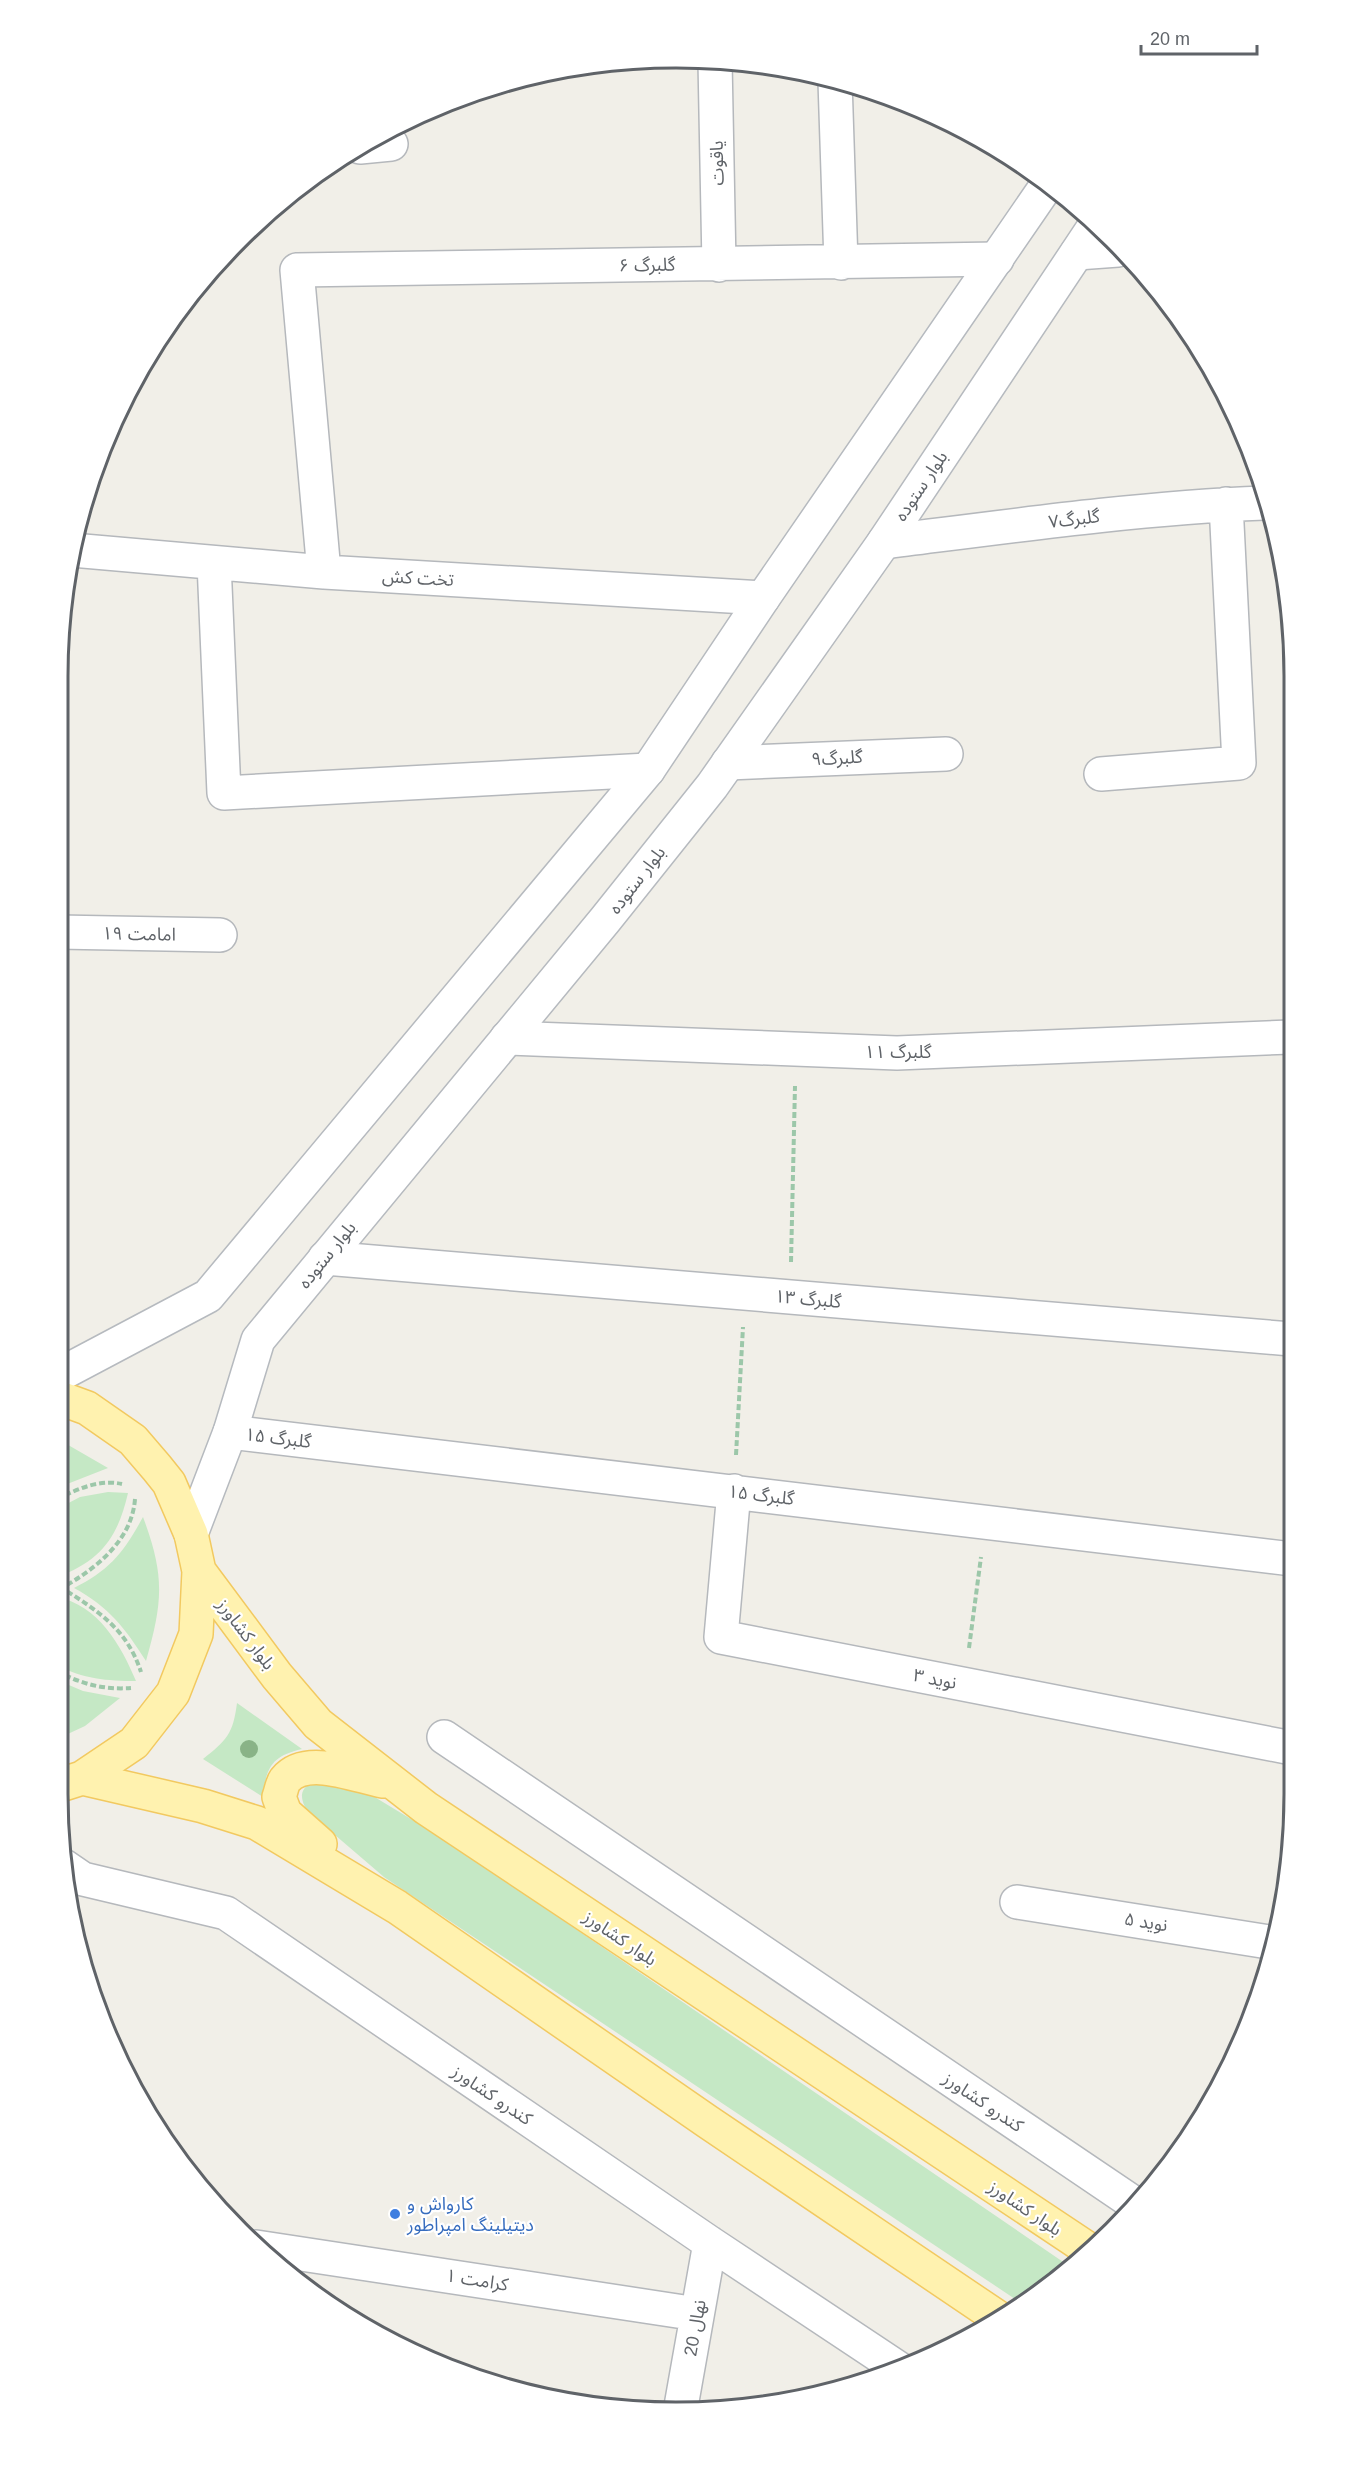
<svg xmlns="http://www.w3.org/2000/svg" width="1351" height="2470" font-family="Arial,'Noto Sans Arabic',sans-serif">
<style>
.green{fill:#c5e8c5}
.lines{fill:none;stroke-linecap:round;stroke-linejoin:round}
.minor-casing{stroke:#b5b8bc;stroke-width:36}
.secondary-casing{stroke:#b6babf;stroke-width:36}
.primary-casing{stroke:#f2c960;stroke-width:36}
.path{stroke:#9cc7a9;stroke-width:4;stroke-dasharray:6 3;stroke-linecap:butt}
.minor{stroke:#fff;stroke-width:33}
.secondary{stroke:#fff;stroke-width:33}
.primary{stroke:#fff2af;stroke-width:33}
.tree{fill:#89b387}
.shop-dot{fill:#3f7fe0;stroke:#fff;stroke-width:2}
.labels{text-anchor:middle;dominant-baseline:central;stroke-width:4.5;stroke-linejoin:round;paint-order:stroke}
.street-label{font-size:18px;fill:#5f6368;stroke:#fff}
.shop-label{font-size:18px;fill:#366cbe;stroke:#fff;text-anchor:start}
.rim{fill:none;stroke:#5f6368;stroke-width:3}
</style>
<rect width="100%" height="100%" fill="#f1efe8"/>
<path class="green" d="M 57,1441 L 63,1442 L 108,1468 L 57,1488 Z
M 108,1492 L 128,1493 C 118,1537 101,1561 57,1577 L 57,1509 L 80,1497 Z
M 143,1517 C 165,1576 163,1601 146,1661 C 125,1628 109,1607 74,1588 C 110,1570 124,1552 143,1517 Z
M 57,1597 C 98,1605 121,1645 136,1681 C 107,1681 83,1679 57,1665 Z
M 57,1680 L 83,1691 L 120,1698 L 85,1726 L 57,1739 Z
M 237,1703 L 302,1749 C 272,1756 266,1767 263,1797 L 203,1759 C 227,1740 233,1734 237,1703 Z
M 312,1782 L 363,1790 L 444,1839 L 1072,2268 L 1024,2305 L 384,1877 L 307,1811 C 300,1798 299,1790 312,1782 Z"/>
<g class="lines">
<g class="minor-casing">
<path id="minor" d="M 715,61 L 719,265
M 835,81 L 841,263
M 360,147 L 391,144
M 1077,253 L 1118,250
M 884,542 C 1011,526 1137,508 1264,503
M 72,550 L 324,572 L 763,598
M 214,563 L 224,793 L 648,770
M 324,572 L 297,270 L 997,259
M 728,763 L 946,754
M 1101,774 L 1239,763 L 1226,504
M 58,932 L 220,935
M 507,1038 L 897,1053 L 1290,1037
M 325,1258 L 1291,1339
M 230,1432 L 1292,1559
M 734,1491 L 721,1637 L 1292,1748
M 444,1737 L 1135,2204
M 64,1866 L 83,1879 L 226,1913 L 710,2243 L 901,2370
M 1017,1902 L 1275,1943
M 256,2247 L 697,2314
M 680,2412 L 710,2243"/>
</g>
<g class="secondary-casing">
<path id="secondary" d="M 57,1376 L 208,1296 L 648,770 L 763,598 L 1047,185
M 191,1534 L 230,1432 L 258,1340 L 605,920 L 712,786 L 884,542 L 1096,224"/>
</g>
<g class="primary-casing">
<path id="primary" d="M 199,1571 L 277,1676 L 318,1724 L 426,1808 L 1091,2251
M 82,1778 L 203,1806 L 257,1823 L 397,1907 L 708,2122 L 1000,2319
M 57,1786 L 82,1778 L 134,1743 L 173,1693 L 196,1634 L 199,1571 L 191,1534 L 169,1483 L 157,1468 L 133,1440 L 87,1408 L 57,1397
M 320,1844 L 285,1813 L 279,1797 C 281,1792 282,1784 285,1780 C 306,1754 356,1776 383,1781"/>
</g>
<path class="path" d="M 791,1262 L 795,1086
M 736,1455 L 743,1327
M 57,1499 C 78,1489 99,1479 122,1484
M 135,1499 C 132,1541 95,1569 62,1588 C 98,1611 127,1629 141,1672
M 969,1648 L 981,1557
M 57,1671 C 81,1684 104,1690 131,1688"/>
<use href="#minor" class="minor"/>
<use href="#secondary" class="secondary"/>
<use href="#primary" class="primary"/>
</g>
<circle class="tree" cx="249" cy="1749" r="9"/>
<circle class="shop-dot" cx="395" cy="2214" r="6"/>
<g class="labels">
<g class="street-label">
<text transform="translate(717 163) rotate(-91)">یاقوت</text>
<text transform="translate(647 265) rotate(-1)">گلبرگ ۶</text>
<text transform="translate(921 486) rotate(-56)">بلوار ستوده</text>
<text transform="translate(1074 519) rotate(-7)">گلبرگ۷</text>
<text transform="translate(418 578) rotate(3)">تخت کش</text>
<text transform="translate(837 758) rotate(-3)">گلبرگ۹</text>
<text transform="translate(637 880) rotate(-52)">بلوار ستوده</text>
<text transform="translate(139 934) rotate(1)">امامت ۱۹</text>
<text x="898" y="1052">گلبرگ ۱۱</text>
<text transform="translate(327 1255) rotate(-51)">بلوار ستوده</text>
<text transform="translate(808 1299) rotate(5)">گلبرگ ۱۳</text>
<text transform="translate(278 1438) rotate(7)">گلبرگ ۱۵</text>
<text transform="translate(761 1495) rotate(7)">گلبرگ ۱۵</text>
<text transform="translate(246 1634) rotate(53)">بلوار کشاورز</text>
<text transform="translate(935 1679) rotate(11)">نوید ۳</text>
<text transform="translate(1146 1922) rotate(9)">نوید ۵</text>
<text transform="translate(620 1938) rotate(34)">بلوار کشاورز</text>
<text transform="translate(492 2095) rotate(34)">کندرو کشاورز</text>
<text transform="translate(983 2102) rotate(34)">کندرو کشاورز</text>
<text transform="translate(1025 2208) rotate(34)">بلوار کشاورز</text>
<text transform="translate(477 2280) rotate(9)">کرامت ۱</text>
<text transform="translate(695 2328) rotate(-80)">نهال 20</text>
</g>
<g class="shop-label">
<text x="407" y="2204">کارواش و<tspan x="407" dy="21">دیتیلینگ امپراطور</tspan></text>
</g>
</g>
<path d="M0 0H1351V2470H0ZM676 68H676A608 608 0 0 1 1284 676V1794A608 608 0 0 1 676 2402H676A608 608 0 0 1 68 1794V676A608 608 0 0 1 676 68Z" fill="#fff" fill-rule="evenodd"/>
<path class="rim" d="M676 68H676A608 608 0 0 1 1284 676V1794A608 608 0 0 1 676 2402H676A608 608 0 0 1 68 1794V676A608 608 0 0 1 676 68Z"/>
<path d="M1141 45v9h116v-9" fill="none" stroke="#5f6368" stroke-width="3"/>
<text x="1150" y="45" font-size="18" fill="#5f6368" stroke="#ffffff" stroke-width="4.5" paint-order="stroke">20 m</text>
</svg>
